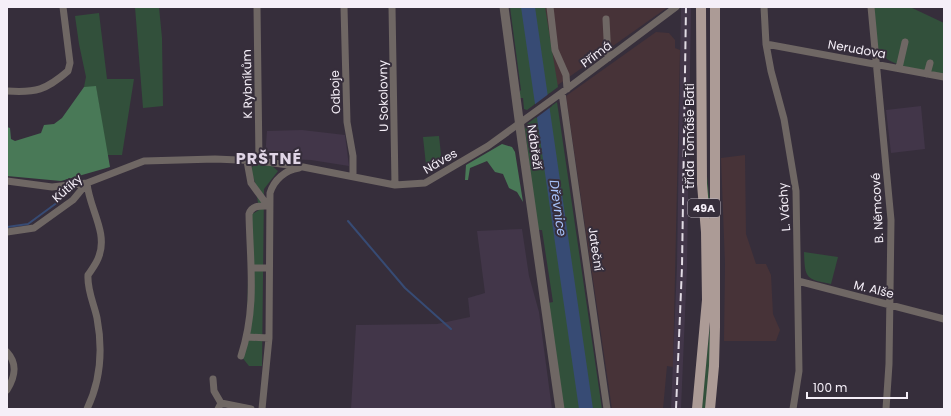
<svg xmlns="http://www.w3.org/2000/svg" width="951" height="416" font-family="Poppins,sans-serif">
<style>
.commercial{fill:#473338}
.built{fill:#423649}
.green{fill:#32503b}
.forest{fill:#497957}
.water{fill:#374b74}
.pier{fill:#362e3b}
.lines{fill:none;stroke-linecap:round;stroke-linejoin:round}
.stream{stroke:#374b74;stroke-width:2}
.minor{stroke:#6f6764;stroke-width:7}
.tertiary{stroke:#6f6764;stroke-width:9}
.primary{stroke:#ac9b96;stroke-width:10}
.rail{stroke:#e1dbe4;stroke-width:2;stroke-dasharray:8 4;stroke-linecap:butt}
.labels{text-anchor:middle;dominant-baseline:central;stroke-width:4;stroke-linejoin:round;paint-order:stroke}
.shield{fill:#362e3b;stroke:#bcb5bf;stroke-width:1}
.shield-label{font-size:11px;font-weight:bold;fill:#f5eff8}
.street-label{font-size:12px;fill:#f5eff8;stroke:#362e3b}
.water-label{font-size:13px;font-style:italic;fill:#a6c1f8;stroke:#362e3b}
.district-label{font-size:16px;font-weight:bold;letter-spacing:1px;fill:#e0d5e6;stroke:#362e3b}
</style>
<rect width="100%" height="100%" fill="#362e3b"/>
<path class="commercial" d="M 544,7 L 668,7 L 555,87 Z
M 656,32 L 669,33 L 675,40 L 675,48 L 680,50 L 673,367 L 667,366 L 663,409 L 612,409 L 566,96 Z
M 745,155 L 746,234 L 756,264 L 766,264 L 771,275 L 773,314 L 780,330 L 776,341 L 724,341 L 725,264 L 721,158 Z"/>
<path class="built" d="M 681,7 L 691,7 L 687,267 L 681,409 L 671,409 L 677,266 Z
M 921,106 L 925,149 L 891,153 L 886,110 Z
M 302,130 L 345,135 L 349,166 L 311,160 L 265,158 L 267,131 Z
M 522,229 L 529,276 L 539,312 L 552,409 L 351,409 L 356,325 L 437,324 L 470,317 L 468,298 L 485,293 L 477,231 Z"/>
<path class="green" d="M 135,7 L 159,7 L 162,38 L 163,106 L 143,108 Z
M 510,7 L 545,7 L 558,87 L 527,110 L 524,109 L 523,98 L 520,98 L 520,91 L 521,90 Z
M 874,7 L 910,7 L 944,23 L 944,74 C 928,71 889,67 881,53 C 874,43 875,19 874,7 Z
M 706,12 L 707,176 L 710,203 L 710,225 L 707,196 Z
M 99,13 L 107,79 L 134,79 L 122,155 L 107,155 L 96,87 L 84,87 L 86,77 L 79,44 L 75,16 Z
M 557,102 L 602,409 L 564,409 L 548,303 L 553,302 L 542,230 L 537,230 L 525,129 L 527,124 Z
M 439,136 L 442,164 L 426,165 L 423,137 Z
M 256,164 L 272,166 L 278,171 L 264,189 L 262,366 L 249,366 L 241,356 L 247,337 L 249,216 L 259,210 L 255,182 L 251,172 L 252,167 Z
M 804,252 L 838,257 L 831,284 C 805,279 805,278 804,252 Z
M 711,316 L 711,349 L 706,409 L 701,409 Z"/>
<path class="forest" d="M 96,86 L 110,167 L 61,181 L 7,176 L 7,127 L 10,128 L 11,139 L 15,141 L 41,133 L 44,125 L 54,124 L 62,118 L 84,87 Z
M 502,144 L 512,147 L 515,152 L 523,202 L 517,192 L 509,188 L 503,174 L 495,172 L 487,161 L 470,168 L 468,180 L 465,180 L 466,165 Z"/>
<path class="water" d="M 521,7 L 535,7 L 593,409 L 579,409 Z"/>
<path class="pier" d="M 550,93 L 552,106 L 536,118 L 534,105 Z"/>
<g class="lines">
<path class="stream" d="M 348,221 L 405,288 L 451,329
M 7,227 L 28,224 L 58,202"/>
<path class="minor" d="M 257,7 L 259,161
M 344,7 L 347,122 L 353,156 L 353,176
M 392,7 L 395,185
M 550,7 L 555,50 L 566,75 L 567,89
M 764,7 L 766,44 L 771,71 L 784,119 L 796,191 L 799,371 L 793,409
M 871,7 L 891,220 L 889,364 L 886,409
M 606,19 L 608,58
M 766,44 L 944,77
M 899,68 L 905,42
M 927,74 L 930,63
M 7,91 C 36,93 46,90 68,71 L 70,63 L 63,7
M 562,93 L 607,409
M 247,161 L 251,183 L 268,206
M 7,181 L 52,187 L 87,183
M 7,232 L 34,228 L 73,200 L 87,183 L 144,161 L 215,159 L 259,161 L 303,167 L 395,185 L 425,183 L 488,146 L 564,91 L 676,7
M 252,268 L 269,268
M 798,281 L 944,319
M 247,337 L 269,338
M 7,352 C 18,364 15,377 7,390
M 241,356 C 257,307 250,264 249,214 C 252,205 260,206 268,206
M 213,379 L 214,391 L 221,403 L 218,409
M 221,403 L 251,409
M 87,409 C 101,380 103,350 97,318 C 94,304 87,290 88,275 C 92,269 97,263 99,256 C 108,232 89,208 87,183
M 262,409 L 269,338 L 270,193 C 274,180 285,170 299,168"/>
<path class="tertiary" d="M 504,7 L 522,142 L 560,409"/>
<path class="primary" d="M 697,409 L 707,300 L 706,232 L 702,184 L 701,7
M 710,409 L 714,366 L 715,327 L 715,7"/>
<path class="rail" d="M 676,409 L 682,267 L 686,7"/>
</g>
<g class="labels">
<rect class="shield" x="688" y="199" width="32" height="18" rx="3"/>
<g class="shield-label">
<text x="704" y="208">49A</text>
</g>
<g class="street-label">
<text transform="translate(857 49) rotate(10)">Nerudova</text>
<text transform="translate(596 54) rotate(-37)">Přímá</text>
<text transform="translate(247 84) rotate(-91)">K Rybníkům</text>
<text transform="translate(335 92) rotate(-92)">Odboje</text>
<text transform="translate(383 96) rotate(-91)">U Sokolovny</text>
<text transform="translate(689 136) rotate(-90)">třída Tomáše Bati</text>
<text transform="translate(535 147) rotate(82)">Nábřeží</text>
<text transform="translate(440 161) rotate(-30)">Náves</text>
<text transform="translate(67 188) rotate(-41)">Kútíky</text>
<text transform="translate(784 207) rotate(-94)">L. Váchy</text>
<text transform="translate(877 208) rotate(-93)">B. Němcové</text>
<text transform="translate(596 249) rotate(82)">Jateční</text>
<text transform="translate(874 289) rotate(14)">M. Alše</text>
</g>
<g class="water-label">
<text transform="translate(558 208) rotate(82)">Dřevnice</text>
</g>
<g class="district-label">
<text x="269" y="158">PRŠTNÉ</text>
</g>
</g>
<rect width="951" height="416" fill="none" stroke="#f5eff8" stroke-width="16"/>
<path d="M807 392v6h100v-6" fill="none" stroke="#f5eff8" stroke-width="2"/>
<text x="813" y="392" font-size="12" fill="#f5eff8" stroke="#362e3b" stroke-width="3" paint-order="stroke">100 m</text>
</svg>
